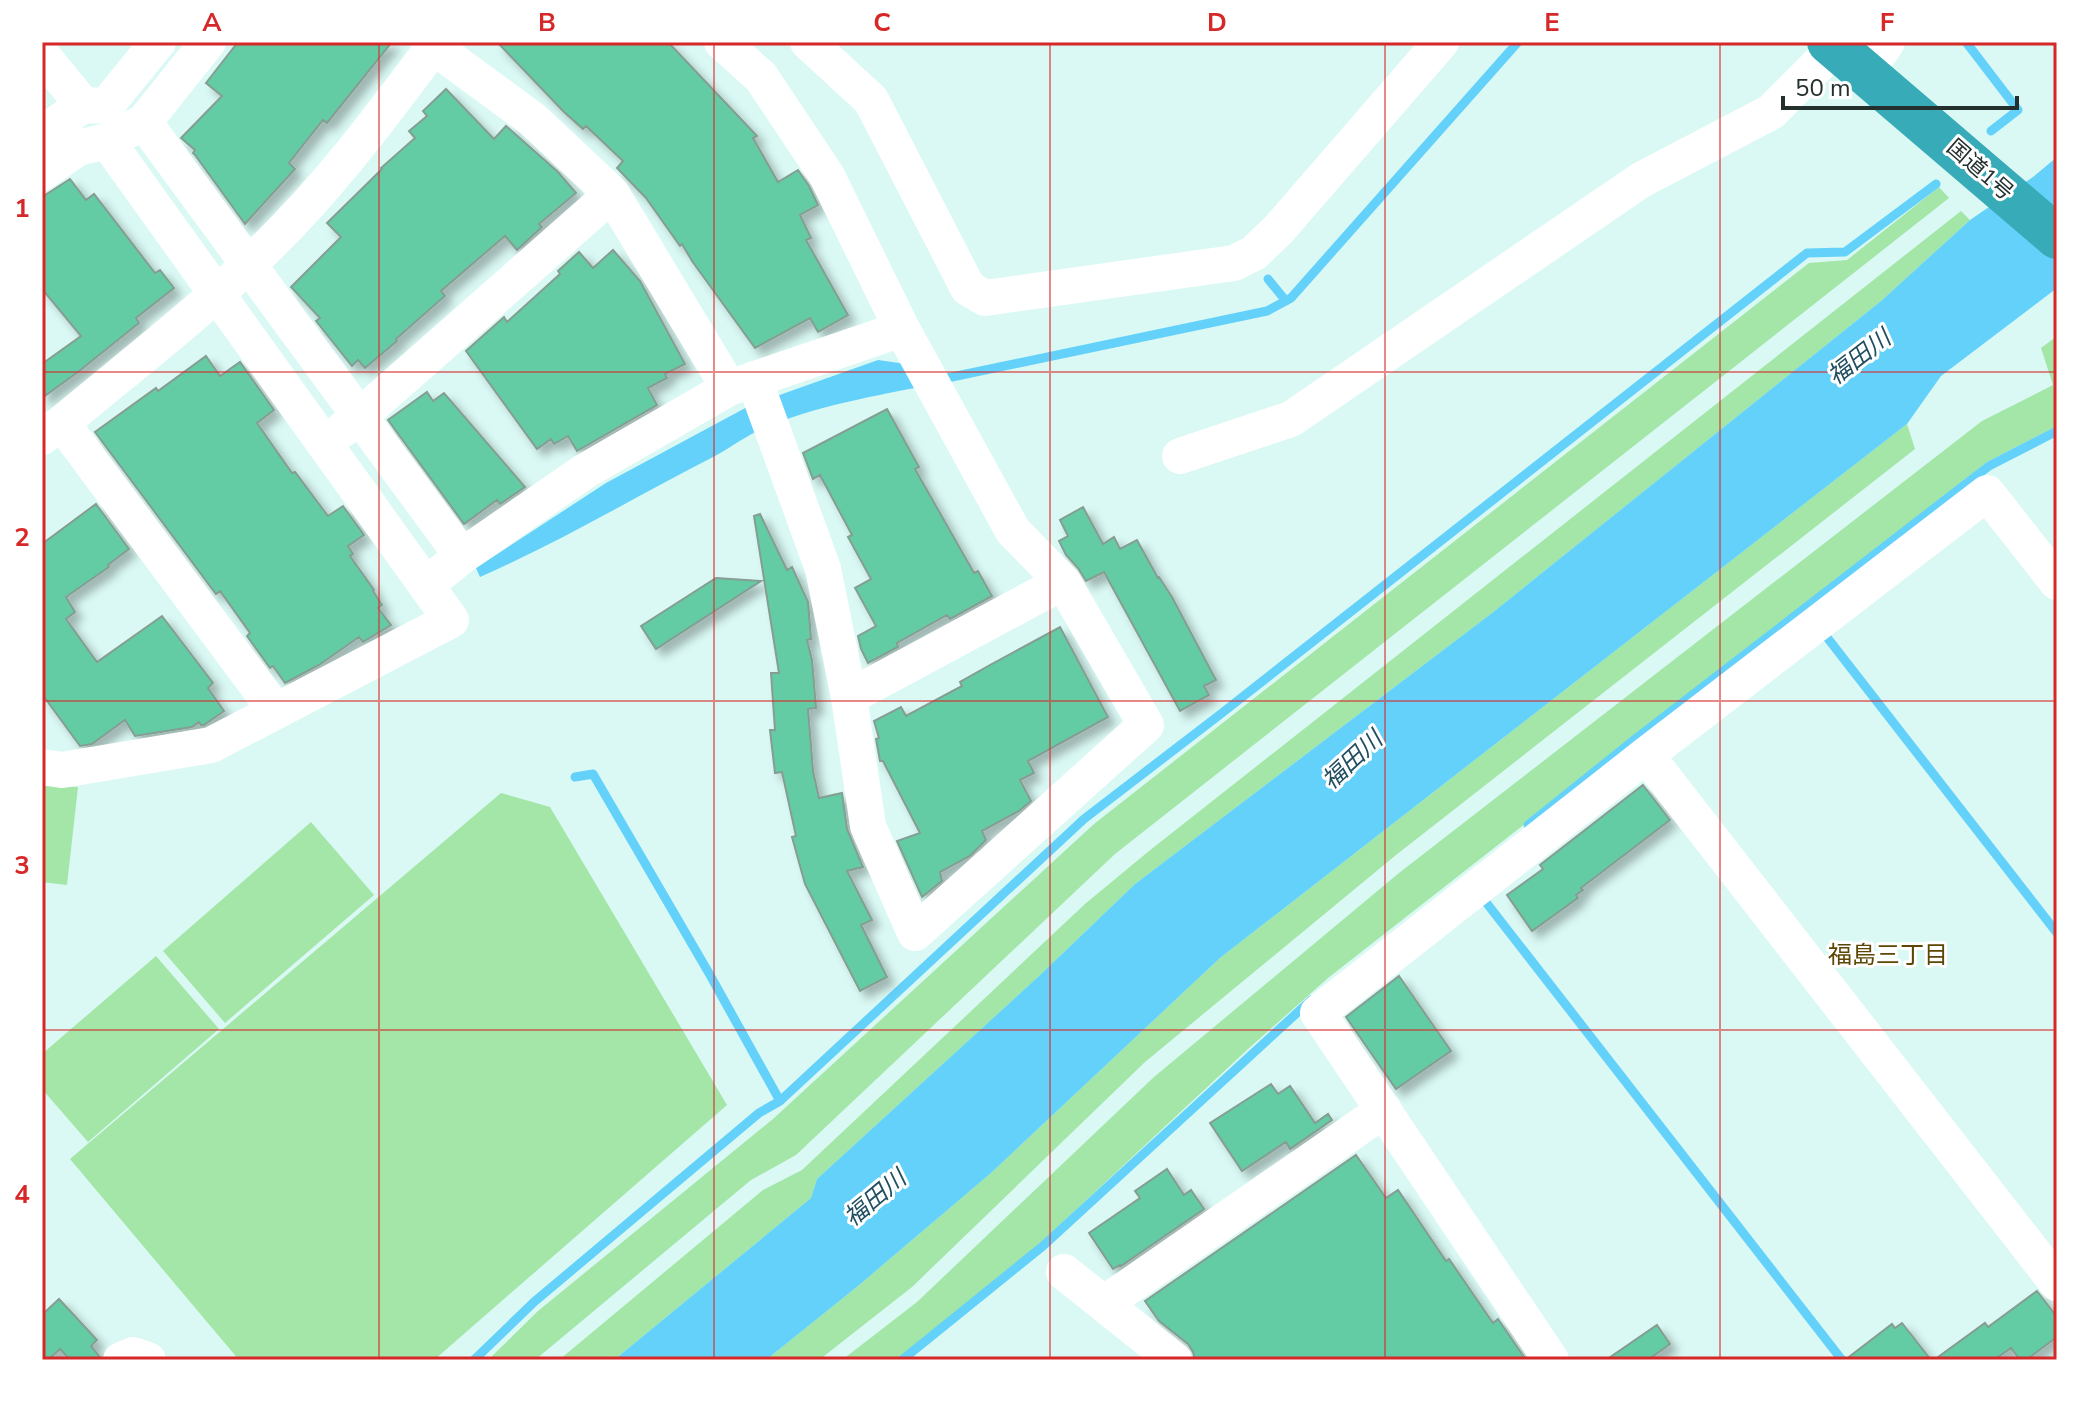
<svg xmlns="http://www.w3.org/2000/svg" width="2099" height="1402" font-family="'Nunito Sans','Noto Sans JP',sans-serif">
<style>
.green{fill:#a3e6a7}
.water{fill:#64d1fa}
.lines{fill:none;stroke-linecap:round;stroke-linejoin:round}
.stream{stroke:#64d1fa;stroke-width:9}
.building{fill:#63cca4;stroke:#859d92;stroke-width:2;filter:url(#shadow)}
.minor{stroke:#fff;stroke-width:36}
.highway{stroke:#38abb8;stroke-width:44}
.grid{fill:none;stroke:#d62828;stroke-width:2;stroke-opacity:0.55}
.labels{text-anchor:middle;dominant-baseline:central;stroke-width:6;stroke-linejoin:round;paint-order:stroke}
.street-label{font-size:22px;fill:#24302e;stroke:#fff}
.water-label{font-size:24px;font-style:italic;fill:#214f61;stroke:#fff}
.neighbourhood-label{font-size:24px;fill:#5c4505;stroke:#fff}
.neatline{fill:none;stroke:#d62828;stroke-width:3}
.grid-label{font-size:26px;text-anchor:middle;font-weight:bold;fill:#d62828}
</style>
<defs>
<filter id="shadow"><feDropShadow dx="7" dy="7" stdDeviation="4" flood-color="#0004"/></filter>
</defs>
<rect width="100%" height="100%" fill="#daf9f4"/>
<path class="green" d="M 1939,187 L 1949,198 L 1115,854 L 796,1155 L 751,1180 L 535,1360 L 488,1360 L 538,1311 L 773,1119 L 1094,824 L 1809,263 L 1847,260 Z
M 1961,211 L 1970,220 L 1881,301 L 1492,613 L 1135,884 L 1039,976 L 817,1179 L 811,1198 L 614,1360 L 559,1360 L 763,1190 L 802,1170 L 1085,904 L 1149,851 Z
M 2057,336 L 2057,426 L 1987,462 L 1328,978 L 1248,1049 L 1035,1248 L 897,1360 L 842,1360 L 917,1302 L 1154,1077 L 1399,873 L 1982,421 L 2053,385 L 2041,348 Z
M 1907,424 L 1915,449 L 1396,855 L 1145,1062 L 912,1287 L 819,1360 L 766,1360 L 858,1286 L 991,1173 L 1220,958 Z
M 42,786 L 78,787 L 67,885 L 42,882 Z
M 501,793 L 550,807 L 727,1105 L 434,1360 L 239,1360 L 70,1159 Z
M 311,822 L 374,895 L 225,1023 L 163,951 Z
M 156,956 L 219,1029 L 88,1142 L 42,1089 L 42,1054 Z"/>
<path class="water" d="M 2057,157 L 2057,288 L 1941,376 L 1907,424 L 1220,958 L 991,1173 L 858,1286 L 766,1360 L 614,1360 L 811,1198 L 817,1179 L 1039,976 L 1135,884 L 1492,613 L 1881,301 L 1970,220 L 2033,177 Z
M 878,360 L 920,366 L 949,381 C 888,394 824,403 766,427 C 748,434 731,448 713,457 C 635,497 560,542 480,577 L 476,568 L 606,483 L 749,406 Z"/>
<g class="lines">
<path class="stream" d="M 1966,42 L 2018,110 L 1991,131
M 1268,279 L 1286,301
M 939,378 L 947,378 L 1267,311 L 1291,298 L 1518,42
M 1826,636 L 2057,933
M 575,777 L 593,774 L 710,975 L 780,1101
M 1528,825 L 1634,740 L 1989,466 L 2057,431
M 1485,901 L 1842,1360
M 474,1360 L 534,1302 L 759,1113 L 780,1101 L 1084,819 L 1222,713 L 1807,253 L 1845,252 L 1936,184
M 902,1360 L 1043,1246 L 1311,1000"/>
</g>
<path class="building" d="M 238,42 L 392,42 L 327,123 L 323,120 L 289,163 L 295,169 L 245,224 L 195,155 L 193,153 L 195,150 L 181,138 L 222,96 L 206,83 Z
M 497,42 L 668,42 L 757,136 L 753,138 L 778,182 L 798,170 L 809,186 L 818,205 L 800,215 L 811,238 L 806,240 L 848,315 L 818,332 L 810,318 L 755,348 L 692,261 L 682,244 L 680,246 L 646,198 L 617,168 L 623,161 L 586,126 L 583,129 L 564,112 Z
M 446,89 L 494,139 L 506,126 L 558,172 L 576,193 L 539,224 L 542,227 L 517,250 L 505,236 L 441,291 L 445,296 L 396,339 L 397,341 L 365,368 L 358,360 L 352,366 L 316,321 L 320,318 L 291,287 L 341,237 L 327,223 L 382,169 L 381,168 L 415,138 L 409,131 L 427,116 L 423,111 Z
M 70,179 L 86,200 L 94,194 L 155,273 L 160,270 L 174,288 L 136,318 L 139,323 L 78,372 L 42,398 L 42,364 L 81,336 L 42,289 L 42,197 Z
M 613,250 L 640,281 L 685,364 L 665,374 L 667,378 L 648,388 L 657,405 L 577,451 L 568,436 L 554,444 L 551,439 L 537,449 L 466,351 L 504,317 L 507,322 L 560,274 L 558,271 L 579,252 L 593,268 Z
M 206,356 L 220,376 L 240,362 L 274,410 L 257,423 L 292,473 L 295,472 L 328,516 L 343,506 L 364,535 L 348,546 L 353,554 L 350,556 L 374,590 L 373,591 L 382,605 L 378,608 L 391,625 L 363,642 L 359,637 L 319,665 L 285,683 L 273,666 L 270,668 L 247,636 L 250,633 L 220,591 L 216,594 L 95,432 L 156,388 L 158,391 Z
M 427,392 L 433,401 L 444,393 L 525,487 L 500,504 L 497,500 L 464,524 L 388,420 Z
M 887,409 L 919,467 L 915,469 L 974,573 L 978,571 L 992,596 L 950,619 L 947,615 L 897,643 L 898,647 L 868,663 L 861,649 L 858,636 L 876,626 L 855,588 L 871,579 L 848,537 L 852,535 L 820,475 L 813,479 L 803,453 Z
M 96,504 L 129,549 L 108,565 L 109,567 L 66,597 L 75,612 L 66,619 L 97,662 L 162,616 L 213,683 L 208,688 L 224,711 L 204,725 L 201,725 L 199,722 L 192,727 L 135,736 L 125,720 L 92,744 L 80,746 L 42,694 L 42,544 Z
M 1083,507 L 1103,544 L 1114,537 L 1120,549 L 1137,540 L 1158,578 L 1159,577 L 1172,597 L 1216,680 L 1204,686 L 1209,695 L 1180,711 L 1104,572 L 1086,581 L 1078,568 L 1066,555 L 1059,541 L 1068,536 L 1060,520 Z
M 760,514 L 787,570 L 792,567 L 808,602 L 811,639 L 807,640 L 812,660 L 816,708 L 808,709 L 813,771 L 819,798 L 842,793 L 847,829 L 863,867 L 847,871 L 872,920 L 861,925 L 887,977 L 860,991 L 805,884 L 792,837 L 796,836 L 782,772 L 775,773 L 770,730 L 775,730 L 771,673 L 779,673 L 754,516 Z
M 716,578 L 761,581 L 656,649 L 641,626 Z
M 1060,627 L 1108,717 L 1028,761 L 1034,773 L 1020,780 L 1031,801 L 1019,811 L 982,831 L 986,840 L 970,856 L 940,872 L 942,881 L 922,897 L 897,841 L 920,833 L 883,761 L 880,761 L 876,739 L 879,738 L 874,721 L 901,707 L 906,716 L 962,686 L 960,682 L 990,665 Z
M 1643,785 L 1670,820 L 1581,888 L 1583,890 L 1576,895 L 1578,898 L 1532,931 L 1507,895 L 1543,869 L 1540,865 Z
M 1399,976 L 1451,1051 L 1396,1089 L 1346,1017 Z
M 1271,1084 L 1278,1094 L 1290,1086 L 1315,1123 L 1328,1114 L 1332,1120 L 1290,1149 L 1286,1142 L 1242,1171 L 1210,1123 Z
M 1356,1155 L 1386,1198 L 1398,1190 L 1446,1261 L 1449,1259 L 1493,1323 L 1498,1319 L 1526,1360 L 1195,1360 L 1193,1352 L 1188,1344 L 1159,1321 L 1145,1301 Z
M 1167,1169 L 1184,1195 L 1191,1190 L 1204,1209 L 1121,1266 L 1120,1265 L 1113,1269 L 1089,1233 L 1140,1198 L 1135,1191 Z
M 2037,1291 L 2057,1317 L 2057,1337 L 2026,1360 L 2020,1360 L 2011,1348 L 1994,1360 L 1934,1360 L 1985,1323 L 1988,1327 Z
M 59,1299 L 97,1340 L 91,1346 L 100,1357 L 100,1360 L 70,1360 L 60,1349 L 48,1360 L 42,1360 L 42,1315 Z
M 1902,1323 L 1931,1360 L 1845,1360 L 1892,1324 L 1895,1328 Z
M 1657,1325 L 1670,1344 L 1648,1360 L 1606,1360 Z"/>
<g class="lines">
<path class="minor" d="M 808,42 L 871,100 L 968,288 L 985,298 L 1234,263 L 1254,253 L 1279,229 L 1441,42
M 434,47 L 532,119 L 612,194 L 729,388
M 42,55 L 83,105
M 1865,73 L 1887,42
M 144,122 L 462,556
M 42,134 L 83,105 L 106,106 L 158,42
M 42,173 L 78,148 L 107,141 L 144,122 L 208,42
M 754,379 L 823,569 L 849,697 L 868,826 L 915,933 L 1146,725 L 1063,582 L 1013,531 L 902,329
M 62,423 L 276,711
M 342,430 L 359,417 L 612,194
M 42,437 L 62,423 C 124,371 189,321 248,265 C 320,199 379,120 437,42
M 1180,456 L 1291,419 L 1641,180 L 1771,112 L 1835,48
M 426,585 L 462,556 L 585,471 L 729,388 L 902,329 L 827,176 L 761,77 L 722,42
M 849,697 L 1063,582
M 1646,755 L 2057,1283
M 42,767 L 62,770 L 211,745 L 451,620 L 107,141
M 1064,1272 L 1174,1360
M 1105,1303 L 1384,1110
M 121,1360 L 133,1355 L 148,1360
M 1551,1360 L 1318,1013 L 1646,755 L 1987,493 L 2057,582"/>
<path class="highway" d="M 1829,42 L 2057,237"/>
</g>
<path class="grid" d="M 379,42 L 379,1360M 714,42 L 714,1360M 1050,42 L 1050,1360M 1385,42 L 1385,1360M 1720,42 L 1720,1360M 42,372 L 2057,372M 42,701 L 2057,701M 42,1030 L 2057,1030"/>
<g class="labels">
<g class="street-label">
<text transform="translate(1980 170) rotate(41)">国道1号</text>
</g>
<g class="water-label">
<text transform="translate(1859 357) rotate(-38)">福田川</text>
<text transform="translate(1352 760) rotate(-43)">福田川</text>
<text transform="translate(875 1198) rotate(-40)">福田川</text>
</g>
<g class="neighbourhood-label">
<text x="1888" y="955">福島三丁目</text>
</g>
</g>
<rect width="2099" height="1402" fill="none" stroke="#ffffff" stroke-width="88"/>
<path d="M1783 96v12h234v-12" fill="none" stroke="#24302e" stroke-width="4"/>
<text x="1795" y="96" font-size="24" fill="#24302e" stroke="#ffffff" stroke-width="6" paint-order="stroke">50 m</text>
<rect x="44" y="44" width="2011" height="1314" class="neatline"/>
<g class="grid-label">
<text x="212" y="31">A</text>
<text x="547" y="31">B</text>
<text x="882" y="31">C</text>
<text x="1217" y="31">D</text>
<text x="1552" y="31">E</text>
<text x="1887" y="31">F</text>
<text x="22" y="217">1</text>
<text x="22" y="546">2</text>
<text x="22" y="874">3</text>
<text x="22" y="1203">4</text>
</g>
</svg>
